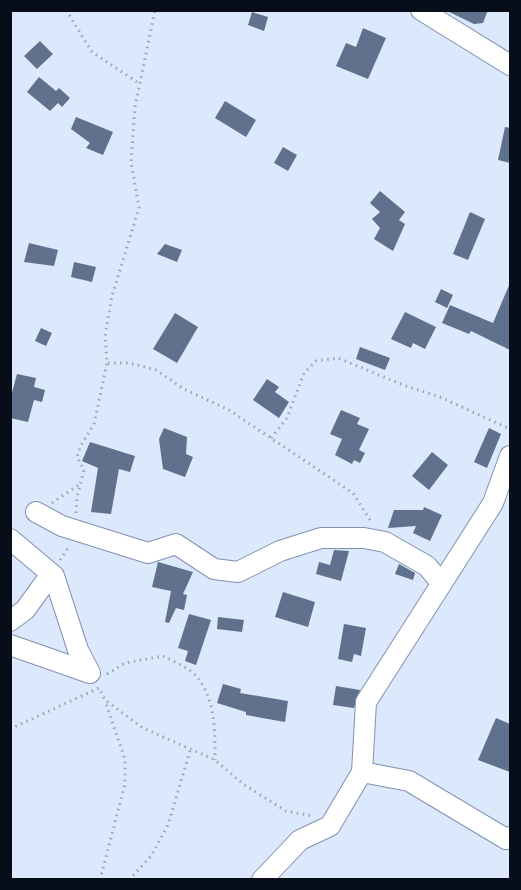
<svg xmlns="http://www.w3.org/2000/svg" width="521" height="890" font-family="'Public Sans',sans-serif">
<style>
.building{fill:#5f718d}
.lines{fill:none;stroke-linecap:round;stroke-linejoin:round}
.minor-casing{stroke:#8092b0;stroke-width:22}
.path{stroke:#9aa4b4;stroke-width:3;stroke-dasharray:1.5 4.5;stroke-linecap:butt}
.minor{stroke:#fff;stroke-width:20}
</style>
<rect width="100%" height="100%" fill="#dce8fb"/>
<path class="building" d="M 445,10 L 488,10 L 483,23 L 474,24 Z
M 252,12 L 268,17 L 264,31 L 248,25 Z
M 363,28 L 386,38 L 368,79 L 336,66 L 346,43 L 356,47 Z
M 40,41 L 53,54 L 37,69 L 24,56 Z
M 39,77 L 56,91 L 59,88 L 70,98 L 62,107 L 58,103 L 50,111 L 27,92 Z
M 225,101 L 256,120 L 246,137 L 215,118 Z
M 76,117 L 113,132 L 103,155 L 86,148 L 90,143 L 71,129 Z
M 505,127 L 510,128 L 510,163 L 498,160 Z
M 283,147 L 297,155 L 288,171 L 274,163 Z
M 380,191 L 405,212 L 399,220 L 405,224 L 393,251 L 374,239 L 380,228 L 372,219 L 380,212 L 370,203 Z
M 470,212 L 485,219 L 468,260 L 453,254 Z
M 29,243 L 58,250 L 54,266 L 24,262 Z
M 165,244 L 182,250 L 177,262 L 157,254 Z
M 74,262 L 96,267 L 92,282 L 71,277 Z
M 510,283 L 510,350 L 471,331 L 469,334 L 442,323 L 450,305 L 493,323 Z
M 441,289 L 453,295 L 447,308 L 435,302 Z
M 405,312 L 436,327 L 425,349 L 413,343 L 411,348 L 391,339 Z
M 175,313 L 198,327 L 177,363 L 153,349 Z
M 41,328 L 52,333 L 46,346 L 35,341 Z
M 360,347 L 390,358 L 385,370 L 356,359 Z
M 17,374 L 36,378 L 34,387 L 45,390 L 42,402 L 34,400 L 28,422 L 10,418 L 10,400 Z
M 267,379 L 279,387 L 275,392 L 289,402 L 279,418 L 253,400 Z
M 341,410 L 360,418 L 357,424 L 369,429 L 359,450 L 365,453 L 360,463 L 354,460 L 352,464 L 335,455 L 342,439 L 330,434 Z
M 164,428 L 187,437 L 186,454 L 193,457 L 185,477 L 163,469 L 159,439 Z
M 489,428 L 501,434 L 487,468 L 474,462 Z
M 90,442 L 135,456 L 130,472 L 119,469 L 111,514 L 91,512 L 98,468 L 82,461 Z
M 432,452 L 448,465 L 429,490 L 412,476 Z
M 424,507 L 442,515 L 430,541 L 413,533 L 416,526 L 388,528 L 394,510 L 423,510 Z
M 334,550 L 349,551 L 341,581 L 316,574 L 319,562 L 330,565 Z
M 158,562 L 193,572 L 183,594 L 187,595 L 184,610 L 176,608 L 169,623 L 165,622 L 171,591 L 152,587 Z
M 399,564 L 415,573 L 413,580 L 395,574 Z
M 283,592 L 315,602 L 308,627 L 275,617 Z
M 189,614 L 211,620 L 196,665 L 185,661 L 188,651 L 178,648 Z
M 218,617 L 244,620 L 242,632 L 217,629 Z
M 344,624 L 366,628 L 361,656 L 354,654 L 352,662 L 338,659 Z
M 223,684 L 241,689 L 240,693 L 288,701 L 285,722 L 246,715 L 246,712 L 217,703 Z
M 336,686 L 360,690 L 354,708 L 333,705 Z
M 496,718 L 510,724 L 510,772 L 478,760 Z"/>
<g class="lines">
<g class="minor-casing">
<path id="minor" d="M 421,10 L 510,65
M 510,456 L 493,503 L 366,702 L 362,772 L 409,781 L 506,839 L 510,837
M 36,512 L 62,526 L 148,553 L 176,544 L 214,569 L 238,572 L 280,551 L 321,538 L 364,538 L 385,542 L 427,566 L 441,583
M 10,539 L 54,576 L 78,650 L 90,673 L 10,645
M 10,621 L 25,610 L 51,574
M 262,880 L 300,840 L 330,826 L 362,772"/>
</g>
<path class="path" d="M 66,10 L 92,52 L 140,84
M 108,363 L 129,363 L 156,370 L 184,389 L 229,410 L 353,493 L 372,523
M 271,438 L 287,418 L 304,373 L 316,361 L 338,358 L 403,385 L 440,397 L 510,429
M 52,503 L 80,484
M 76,513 L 77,497 L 84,470 L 77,457 L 80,447 L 94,424 L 107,363 L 105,336 L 112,296 L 139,208 L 131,162 L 135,107 L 155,10
M 60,560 L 70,545
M 107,674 L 125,663 L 163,656 C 172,661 184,665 192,672 C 216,693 215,732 215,760
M 10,729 L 99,688 L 105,700 L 143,728 L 215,760 L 243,784 L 286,811 L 313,816
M 100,880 L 125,784 L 125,759 L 105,701
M 129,880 L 151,856 L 168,825 L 190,751"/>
<use href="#minor" class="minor"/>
</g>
<rect width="521" height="890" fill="none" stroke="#080e19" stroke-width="24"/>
</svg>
